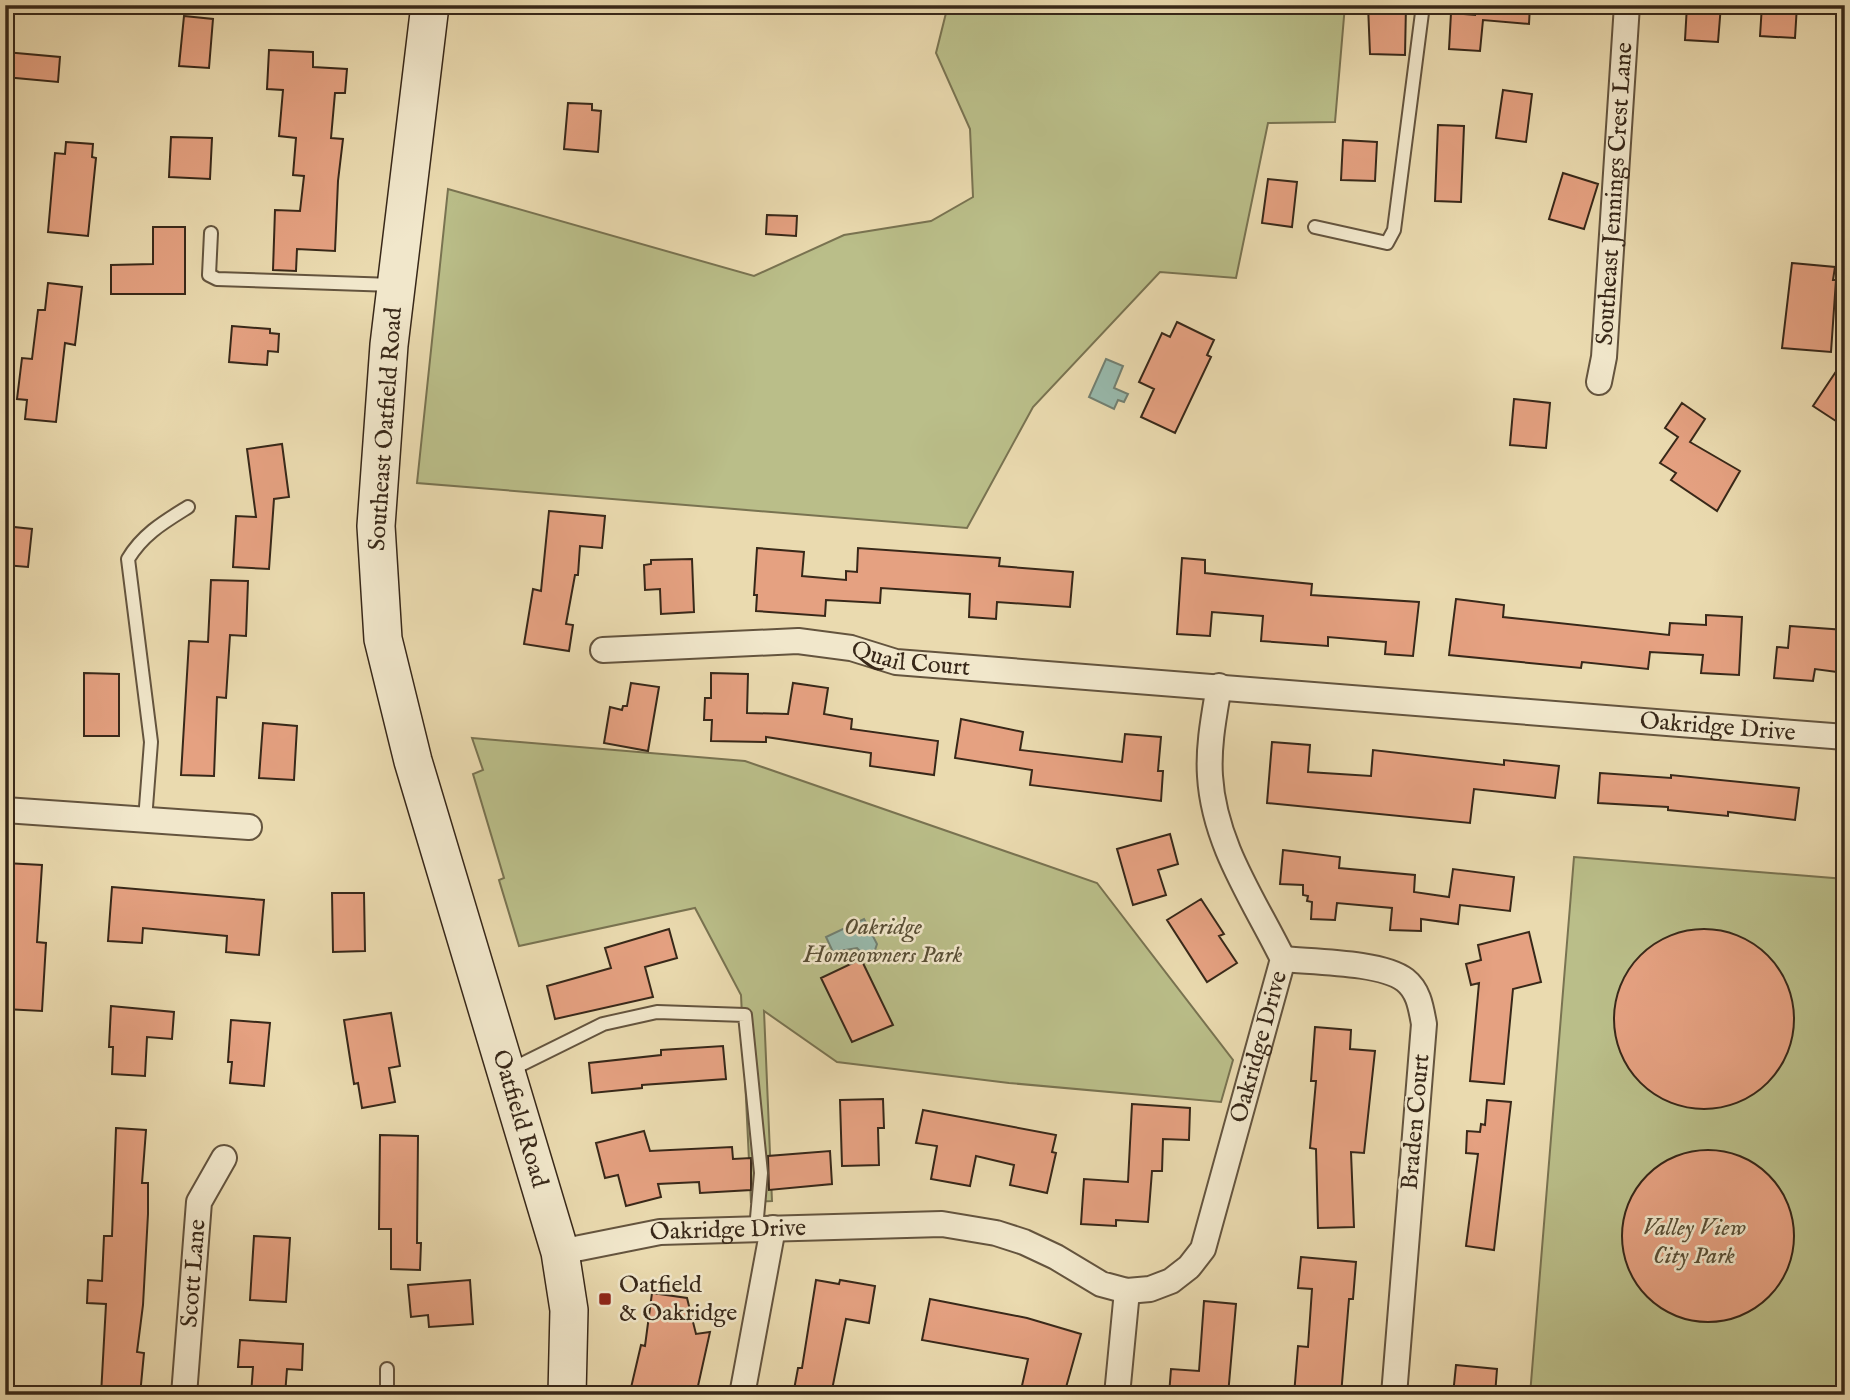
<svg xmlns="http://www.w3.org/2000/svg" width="1850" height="1400" font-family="'IM FELL English',serif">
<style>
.green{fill:#babe89;stroke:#797351;stroke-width:2}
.water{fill:#98baad;stroke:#728072;stroke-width:2}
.building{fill:#e5a181;stroke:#382819;stroke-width:2}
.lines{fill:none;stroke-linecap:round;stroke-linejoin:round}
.service-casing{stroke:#64543e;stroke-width:16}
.minor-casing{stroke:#64543e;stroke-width:28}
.secondary-casing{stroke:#382819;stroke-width:40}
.service{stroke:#f1e7cb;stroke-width:12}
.minor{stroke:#f1e7cb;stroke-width:24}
.secondary{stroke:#f1e7cb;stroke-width:37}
.poi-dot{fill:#8f2418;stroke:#f1e7cb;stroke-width:2.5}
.labels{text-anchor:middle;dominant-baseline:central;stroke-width:5;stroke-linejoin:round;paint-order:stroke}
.street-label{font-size:24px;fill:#382819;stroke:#f1e7cb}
.park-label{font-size:24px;font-style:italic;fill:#584e35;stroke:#f1e7cb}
.poi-label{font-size:24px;fill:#382819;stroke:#f1e7cb;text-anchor:start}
</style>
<rect width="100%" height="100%" fill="#eadaaf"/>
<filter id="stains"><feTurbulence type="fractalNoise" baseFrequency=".00286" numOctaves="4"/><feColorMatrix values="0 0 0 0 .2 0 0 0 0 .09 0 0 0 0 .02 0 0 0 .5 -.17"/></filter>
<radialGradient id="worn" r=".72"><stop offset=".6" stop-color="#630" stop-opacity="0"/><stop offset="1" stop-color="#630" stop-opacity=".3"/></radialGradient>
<path class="green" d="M 948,5 L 1170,5 L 1280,14 L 1281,5 L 1345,5 L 1335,122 L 1268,123 L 1236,278 L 1160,272 L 1033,407 L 967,528 L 417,483 L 448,189 L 754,276 L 844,235 L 931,221 L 973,197 L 970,129 L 936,53 Z
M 472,738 L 745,761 L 1097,883 L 1233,1060 L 1221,1102 L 1009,1083 L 837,1062 L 764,1011 L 772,1201 L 751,1202 L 741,995 L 695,908 L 519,946 L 499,880 L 504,878 L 473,774 L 483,770 Z
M 1574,857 L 1845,879 L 1845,1395 L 1530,1395 Z"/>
<path class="water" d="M 1106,359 L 1123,366 L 1114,388 L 1128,394 L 1124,402 L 1118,400 L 1114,409 L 1089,397 Z
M 864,919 L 877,944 L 874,953 L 864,955 L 857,948 L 833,952 L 826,937 Z"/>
<path class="building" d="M 1368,5 L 1406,5 L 1405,55 L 1370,54 Z
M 1475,5 L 1530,5 L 1529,24 L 1483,20 L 1480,51 L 1449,49 L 1451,13 L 1475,15 Z
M 1687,5 L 1721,5 L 1718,42 L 1685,40 Z
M 1762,5 L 1797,5 L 1795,38 L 1760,36 Z
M 184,16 L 213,19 L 209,68 L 179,66 Z
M 269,50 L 313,52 L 313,67 L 347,69 L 345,93 L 335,93 L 331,138 L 343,139 L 338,181 L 335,251 L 297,249 L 296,271 L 273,270 L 275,210 L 300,211 L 304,176 L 293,175 L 296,138 L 279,136 L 283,90 L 267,89 Z
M 5,52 L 60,57 L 58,82 L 5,77 Z
M 1503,90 L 1532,94 L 1526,142 L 1496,138 Z
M 568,103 L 592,104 L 592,110 L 601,111 L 598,152 L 564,149 Z
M 1438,125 L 1464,126 L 1461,202 L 1435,201 Z
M 171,137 L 212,138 L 210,179 L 169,177 Z
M 1343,140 L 1377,142 L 1375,181 L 1341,180 Z
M 66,142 L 93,144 L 92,157 L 96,158 L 88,236 L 48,232 L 55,153 L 65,154 Z
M 1563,173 L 1598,184 L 1584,229 L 1549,219 Z
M 1268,179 L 1297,182 L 1292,227 L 1262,223 Z
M 767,215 L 797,216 L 796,236 L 766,234 Z
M 153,227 L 185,227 L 185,294 L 111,294 L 111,265 L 153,264 Z
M 1792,263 L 1835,267 L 1833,280 L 1836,280 L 1831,352 L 1782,348 Z
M 48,283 L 82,287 L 75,345 L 65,343 L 56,422 L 25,419 L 27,400 L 17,399 L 22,358 L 32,359 L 38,310 L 45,310 Z
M 1177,322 L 1214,340 L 1207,355 L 1211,357 L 1175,433 L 1141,417 L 1154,389 L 1139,382 L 1162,333 L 1170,337 Z
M 232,326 L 270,329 L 270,333 L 279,334 L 278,352 L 268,351 L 267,365 L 229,362 Z
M 1845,358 L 1845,427 L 1813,406 Z
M 1514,399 L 1550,403 L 1546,448 L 1510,445 Z
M 1682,403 L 1705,419 L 1690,442 L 1740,471 L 1717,511 L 1671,480 L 1676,473 L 1660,463 L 1678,437 L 1665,428 Z
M 282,444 L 289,497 L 274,499 L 269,569 L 233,567 L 236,516 L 256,517 L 247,449 Z
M 549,511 L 605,516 L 602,548 L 580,546 L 578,575 L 575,575 L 566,624 L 573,625 L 569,651 L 524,644 L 533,589 L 541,591 Z
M 5,526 L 32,529 L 28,567 L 5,565 Z
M 757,548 L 804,552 L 802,576 L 846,580 L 846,571 L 857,572 L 858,548 L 1000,558 L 999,566 L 1073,572 L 1070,607 L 997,602 L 996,619 L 969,617 L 970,594 L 881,588 L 880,603 L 826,600 L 825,616 L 756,611 L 757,595 L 754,595 Z
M 1182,558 L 1205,560 L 1205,573 L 1312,584 L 1311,595 L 1419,602 L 1413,656 L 1385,654 L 1386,642 L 1328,637 L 1328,646 L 1261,641 L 1263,616 L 1212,612 L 1210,636 L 1177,634 Z
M 692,559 L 694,612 L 661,614 L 660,589 L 645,590 L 644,565 L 651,564 L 651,560 Z
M 211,580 L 248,581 L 246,636 L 230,635 L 226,698 L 217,697 L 214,776 L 181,775 L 189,641 L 208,642 Z
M 1456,599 L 1504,605 L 1503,617 L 1669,635 L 1670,623 L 1706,625 L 1706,615 L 1742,617 L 1739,675 L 1701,673 L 1703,655 L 1650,652 L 1648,669 L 1582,662 L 1581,668 L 1449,655 Z
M 1790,626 L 1845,630 L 1845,673 L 1815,669 L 1813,681 L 1774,678 L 1777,647 L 1788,648 Z
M 84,673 L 119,674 L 119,736 L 84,736 Z
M 711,673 L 748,674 L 747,713 L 788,714 L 793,683 L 828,688 L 824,714 L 852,719 L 851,729 L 938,741 L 934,775 L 870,766 L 871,753 L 766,737 L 766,742 L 711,741 L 712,720 L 704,720 L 705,698 L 711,698 Z
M 631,683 L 659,687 L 648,751 L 604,743 L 610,707 L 622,710 L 623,706 L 627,706 Z
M 961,719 L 1023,732 L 1020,750 L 1122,762 L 1125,734 L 1161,737 L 1158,771 L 1163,771 L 1161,801 L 1030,785 L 1032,770 L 955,758 Z
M 263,723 L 297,726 L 294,780 L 259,778 Z
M 1272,742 L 1310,745 L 1308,772 L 1371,776 L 1373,750 L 1504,765 L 1504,760 L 1559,766 L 1555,798 L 1474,789 L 1470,823 L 1267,803 Z
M 1600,773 L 1671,778 L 1671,775 L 1799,788 L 1795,820 L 1728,812 L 1728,816 L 1668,810 L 1668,807 L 1598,803 Z
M 1170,834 L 1178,864 L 1158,870 L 1166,895 L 1133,905 L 1117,849 Z
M 1283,850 L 1340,857 L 1339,868 L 1415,875 L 1414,892 L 1449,897 L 1453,869 L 1514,877 L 1510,911 L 1460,905 L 1458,924 L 1421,919 L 1421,931 L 1390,930 L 1392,908 L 1337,903 L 1335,920 L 1311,919 L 1312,902 L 1307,901 L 1308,896 L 1303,895 L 1303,885 L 1280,884 Z
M 5,863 L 42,865 L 37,942 L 46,943 L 42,1011 L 5,1009 L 8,920 L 5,919 Z
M 112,887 L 264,900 L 259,955 L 226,952 L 227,936 L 143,928 L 142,943 L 108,941 Z
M 332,893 L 364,893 L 365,951 L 333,952 Z
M 1201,899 L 1224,934 L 1219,936 L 1237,963 L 1207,982 L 1167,920 Z
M 669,929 L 677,958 L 645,967 L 653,997 L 555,1019 L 547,986 L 611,968 L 605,948 Z
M1614 1019a90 90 0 1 1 180 0a90 90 0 1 1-180 0Z
M 1529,932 L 1541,982 L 1513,989 L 1504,1084 L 1470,1081 L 1479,983 L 1471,985 L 1466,964 L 1481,960 L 1478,945 Z
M 861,959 L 893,1025 L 852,1042 L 821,978 Z
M 111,1006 L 174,1012 L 172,1039 L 147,1037 L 145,1076 L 112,1074 L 113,1047 L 109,1047 Z
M 391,1013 L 400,1066 L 389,1068 L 395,1102 L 362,1108 L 358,1083 L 354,1084 L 344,1020 Z
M 231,1020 L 270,1023 L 264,1086 L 230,1083 L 232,1062 L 228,1062 Z
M 1315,1027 L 1351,1030 L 1350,1049 L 1375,1051 L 1364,1153 L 1351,1152 L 1354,1227 L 1318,1228 L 1316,1149 L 1310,1148 L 1316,1081 L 1311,1081 Z
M 723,1046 L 726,1079 L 642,1085 L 642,1088 L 592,1093 L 589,1063 L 661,1055 L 661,1050 Z
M 883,1099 L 884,1128 L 878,1128 L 879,1165 L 842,1166 L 840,1100 Z
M 1487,1100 L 1511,1102 L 1494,1250 L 1466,1246 L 1478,1154 L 1466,1153 L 1467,1131 L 1480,1132 L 1481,1124 L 1485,1125 Z
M 1132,1104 L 1190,1108 L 1189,1140 L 1163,1139 L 1162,1171 L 1152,1171 L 1148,1222 L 1116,1220 L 1116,1226 L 1081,1224 L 1084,1179 L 1128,1182 Z
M 923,1110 L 1056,1135 L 1052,1152 L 1056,1153 L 1047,1193 L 1010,1185 L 1014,1165 L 976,1156 L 970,1186 L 931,1179 L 937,1146 L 916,1143 Z
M 116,1128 L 146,1130 L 142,1183 L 148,1183 L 148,1214 L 143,1305 L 137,1352 L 144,1353 L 140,1395 L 101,1395 L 106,1304 L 87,1303 L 88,1280 L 102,1281 L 104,1236 L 112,1236 Z
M 644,1131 L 650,1151 L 732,1147 L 733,1159 L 751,1158 L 751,1190 L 700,1193 L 699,1182 L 658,1184 L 661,1197 L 626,1206 L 618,1175 L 605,1178 L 596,1143 Z
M 380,1135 L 418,1136 L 417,1243 L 421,1243 L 420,1270 L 391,1269 L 391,1229 L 379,1229 Z
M1622 1236a86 86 0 1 1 172 0a86 86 0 1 1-172 0Z
M 830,1151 L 832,1184 L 769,1190 L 768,1156 Z
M 254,1236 L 290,1238 L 286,1302 L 250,1300 Z
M 1301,1257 L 1356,1262 L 1353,1299 L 1349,1299 L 1341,1395 L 1294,1395 L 1298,1346 L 1308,1347 L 1312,1289 L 1298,1288 Z
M 470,1280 L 473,1324 L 429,1327 L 428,1315 L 411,1317 L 408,1285 Z
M 816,1280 L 839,1284 L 840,1280 L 875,1286 L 869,1323 L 846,1319 L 831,1395 L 793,1395 L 798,1368 L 802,1368 Z
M 652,1293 L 687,1298 L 696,1334 L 710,1332 L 696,1395 L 630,1392 L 641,1345 L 645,1346 Z
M 930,1299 L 1027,1318 L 1081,1334 L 1065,1391 L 1054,1388 L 1053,1395 L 1041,1395 L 1021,1390 L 1028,1359 L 922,1340 Z
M 1204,1301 L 1236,1304 L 1228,1395 L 1169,1395 L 1171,1369 L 1199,1371 Z
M 240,1340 L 303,1344 L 302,1370 L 287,1369 L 285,1395 L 251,1395 L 253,1367 L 238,1367 Z
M 1456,1365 L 1497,1369 L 1495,1395 L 1453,1395 Z"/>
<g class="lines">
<g class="service-casing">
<path id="service" d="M 375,5 L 426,7
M 1315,227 L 1387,243 L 1394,230 L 1423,5
M 211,233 L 209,275 L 217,279 L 393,285
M 145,820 L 151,742 L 128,559 C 143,534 164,522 188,507
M 508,1071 L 603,1024 L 657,1012 L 745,1015 L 761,1173 L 756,1229
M 387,1395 L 387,1369"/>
</g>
<g class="minor-casing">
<g id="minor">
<path id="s1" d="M 1599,382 L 1604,357 L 1627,5"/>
<path id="s2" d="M 603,650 L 798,641 L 851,648 L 896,662 L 1845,737"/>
<path d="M 5,810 L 249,827"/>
<path d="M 1283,959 C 1313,962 1382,962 1405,980 C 1419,991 1421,1008 1424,1024 L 1394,1395"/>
<path id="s3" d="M 560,1252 L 660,1232 L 942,1224 L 996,1233 L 1024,1242 L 1056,1257 L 1101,1284 L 1127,1291 L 1150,1289 L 1171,1281 L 1189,1267 L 1203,1249 L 1283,959 C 1254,900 1214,844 1210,776 C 1208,746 1214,716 1219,686"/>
<path id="s4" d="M 184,1395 L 199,1202 L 224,1158"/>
<path d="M 742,1395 L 773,1228"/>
<path d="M 1117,1395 L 1127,1291"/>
</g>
</g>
<g class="secondary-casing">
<g id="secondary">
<path id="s5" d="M 430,5 L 389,345 L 376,526 L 383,639 L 413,761 L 560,1252 L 569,1310 L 567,1395"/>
</g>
</g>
<use href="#service" class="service"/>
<use href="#minor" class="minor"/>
<use href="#secondary" class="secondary"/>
</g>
<rect class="poi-dot" x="598" y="1292" width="14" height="14" rx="3.5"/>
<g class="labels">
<g class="street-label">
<text stroke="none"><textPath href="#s1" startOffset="189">Southeast Jennings Crest Lane</textPath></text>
<text transform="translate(386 429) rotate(-86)">Southeast Oatfield Road</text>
<text stroke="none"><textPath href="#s2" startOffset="310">Quail Court</textPath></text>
<text stroke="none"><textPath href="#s2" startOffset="1120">Oakridge Drive</textPath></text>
<text stroke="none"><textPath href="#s3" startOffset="884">Oakridge Drive</textPath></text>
<text stroke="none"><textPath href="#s5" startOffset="1136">Oatfield Road</textPath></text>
<text transform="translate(1416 1122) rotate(-85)">Braden Court</text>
<text stroke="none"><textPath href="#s3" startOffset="170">Oakridge Drive</textPath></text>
<text stroke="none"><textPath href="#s4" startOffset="122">Scott Lane</textPath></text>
</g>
<g class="park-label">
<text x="883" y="927">Oakridge<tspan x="883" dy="28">Homeowners Park</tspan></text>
<text x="1694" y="1228">Valley View<tspan x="1694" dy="28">City Park</tspan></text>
</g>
<g class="poi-label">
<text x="619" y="1285">Oatfield<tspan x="619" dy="28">&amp; Oakridge</tspan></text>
</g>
</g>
<rect width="1850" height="1400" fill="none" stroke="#eadaaf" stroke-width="28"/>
<rect x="7" y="7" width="1836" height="1386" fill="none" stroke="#382819" stroke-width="3.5"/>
<rect x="14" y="14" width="1822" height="1372" fill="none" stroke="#382819" stroke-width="2"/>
<rect width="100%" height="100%" filter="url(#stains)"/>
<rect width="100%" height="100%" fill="url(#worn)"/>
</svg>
